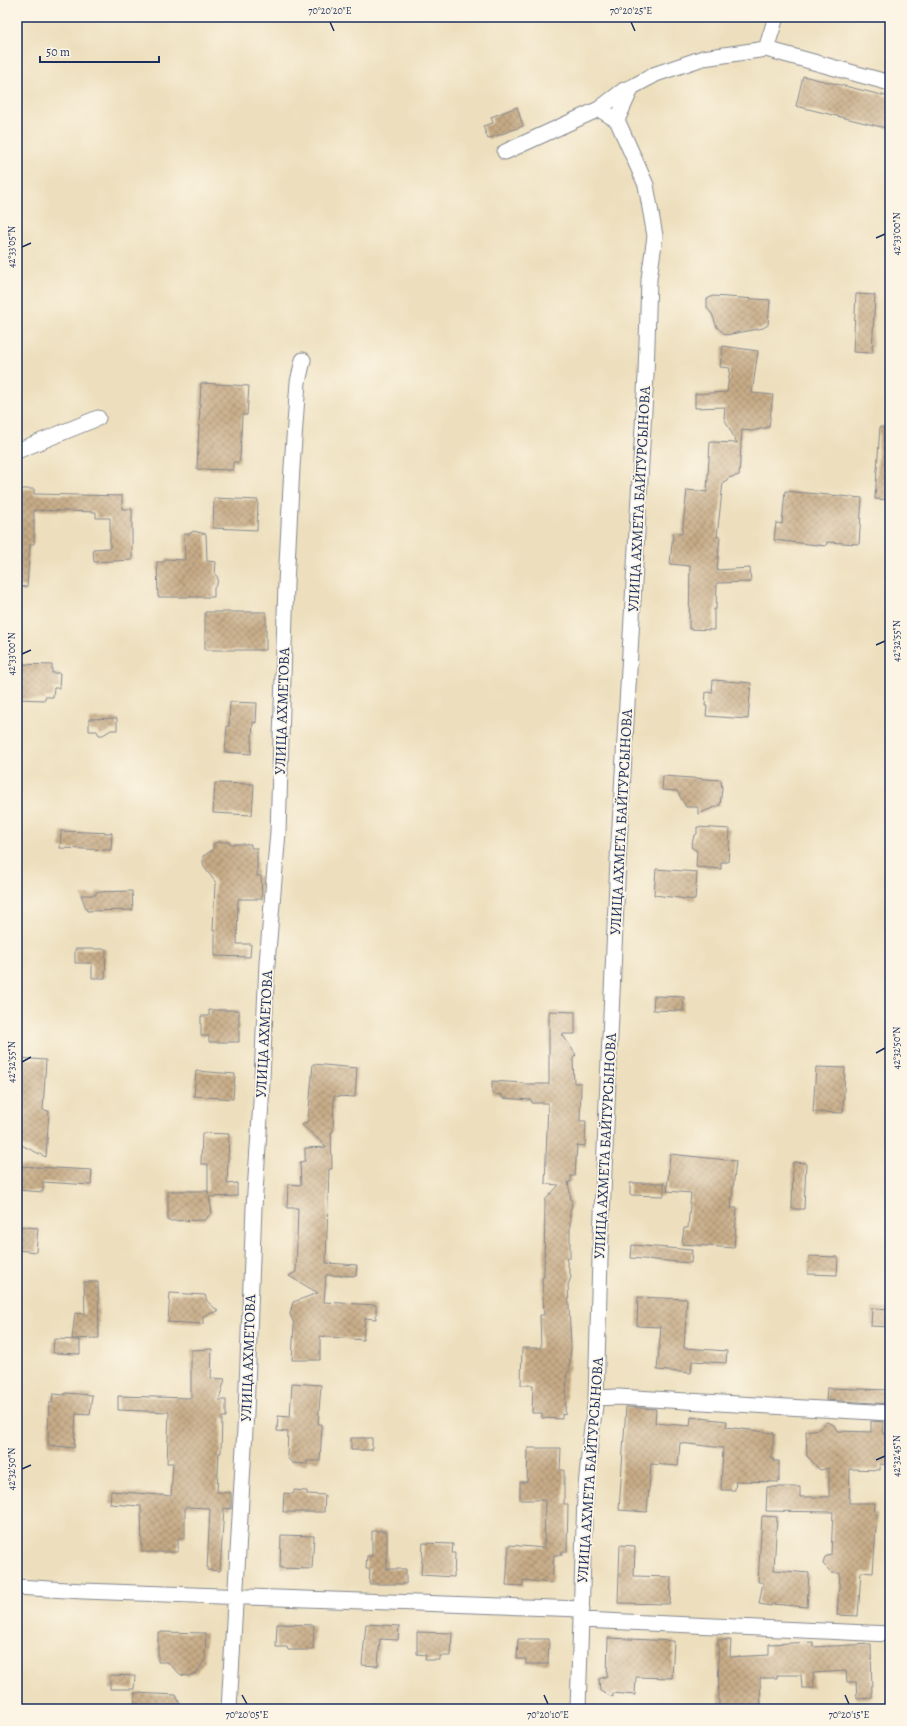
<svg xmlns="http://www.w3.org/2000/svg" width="907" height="1726" font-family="Alegreya,serif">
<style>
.building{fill:url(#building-cross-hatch)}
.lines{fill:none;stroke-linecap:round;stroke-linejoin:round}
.minor-casing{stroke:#84878e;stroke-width:17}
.minor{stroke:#fff;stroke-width:15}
.ticks{fill:none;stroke:#1b2f5e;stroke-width:1.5}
.labels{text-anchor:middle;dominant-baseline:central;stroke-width:3.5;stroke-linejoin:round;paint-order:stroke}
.street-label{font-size:15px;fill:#1b2f5e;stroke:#fcf5e5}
.neatline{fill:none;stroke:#1b2f5e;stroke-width:1.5}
.ticks-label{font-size:10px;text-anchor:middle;fill:#1b2f5e}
</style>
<defs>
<pattern id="building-cross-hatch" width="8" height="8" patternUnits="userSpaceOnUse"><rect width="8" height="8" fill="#c7ab86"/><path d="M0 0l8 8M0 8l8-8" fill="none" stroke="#a18c71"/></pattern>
</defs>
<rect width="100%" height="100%" fill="#fcf5e5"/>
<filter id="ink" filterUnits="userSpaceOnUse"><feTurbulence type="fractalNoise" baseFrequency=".025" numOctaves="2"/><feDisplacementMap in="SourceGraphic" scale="8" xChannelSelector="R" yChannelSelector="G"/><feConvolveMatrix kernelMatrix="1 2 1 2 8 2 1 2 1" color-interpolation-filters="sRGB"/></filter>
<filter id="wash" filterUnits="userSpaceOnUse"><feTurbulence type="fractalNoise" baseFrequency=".012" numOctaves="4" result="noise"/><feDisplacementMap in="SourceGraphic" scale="16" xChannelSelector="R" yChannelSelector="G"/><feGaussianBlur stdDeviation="0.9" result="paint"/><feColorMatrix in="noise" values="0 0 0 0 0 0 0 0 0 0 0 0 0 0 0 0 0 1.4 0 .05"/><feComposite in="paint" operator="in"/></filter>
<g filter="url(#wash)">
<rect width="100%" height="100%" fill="#eddfbd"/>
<g id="blocks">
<path class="building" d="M 803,76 L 890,97 L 890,129 L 796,106 Z
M 517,107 L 523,126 L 488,139 L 483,126 L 493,123 L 491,117 Z
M 856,294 L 875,295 L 872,353 L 853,352 Z
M 713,296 L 770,300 L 768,325 L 763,328 L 726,335 L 717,327 L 712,314 L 707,308 L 707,299 Z
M 723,346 L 758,351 L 752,393 L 773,395 L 769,427 L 752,431 L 742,430 L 739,475 L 728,478 L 727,480 L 723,482 L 717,537 L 720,537 L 717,570 L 750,568 L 751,582 L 717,583 L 716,609 L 714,609 L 714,630 L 689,629 L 690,566 L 670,564 L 673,533 L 682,534 L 687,490 L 707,492 L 710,442 L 737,443 L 724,418 L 725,407 L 695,408 L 695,394 L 727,392 L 730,368 L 720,367 Z
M 201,383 L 249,386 L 247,415 L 242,415 L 240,458 L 239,462 L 233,462 L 233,470 L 197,469 Z
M 880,427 L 890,427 L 890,500 L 875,499 Z
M 17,489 L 34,489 L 34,494 L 122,496 L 122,509 L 132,509 L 132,560 L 94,562 L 93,549 L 110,548 L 110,518 L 96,518 L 96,512 L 34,510 L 34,544 L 30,544 L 27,587 L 17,586 Z
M 785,491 L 862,498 L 859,544 L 827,542 L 826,546 L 774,540 L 776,523 L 782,524 Z
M 214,498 L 258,500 L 257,530 L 213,528 Z
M 193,531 L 206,534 L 207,561 L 216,562 L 215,574 L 218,578 L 217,584 L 214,588 L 214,597 L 158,597 L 157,562 L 164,562 L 166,559 L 185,560 L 184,534 L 190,534 Z
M 205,612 L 266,612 L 266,650 L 205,650 Z
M 17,664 L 52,665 L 52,673 L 60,673 L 59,688 L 54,688 L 53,697 L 45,697 L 45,700 L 17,699 Z
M 713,680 L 751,683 L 748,719 L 706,716 L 707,706 L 705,706 L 706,692 L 712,693 Z
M 230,702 L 257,703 L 256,723 L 253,722 L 251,754 L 225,752 L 227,726 L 229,726 Z
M 117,718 L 117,730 L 111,730 L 103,735 L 99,735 L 97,731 L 89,731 L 89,719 Z
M 663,776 L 721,780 L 722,789 L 720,805 L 698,814 L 698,807 L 686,807 L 677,791 L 662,790 Z
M 215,783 L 254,784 L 252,815 L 213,813 Z
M 697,827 L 730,829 L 728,862 L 721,862 L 721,869 L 696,867 L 697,851 L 691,847 L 694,836 L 697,834 Z
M 61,831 L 112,833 L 111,850 L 60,848 Z
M 218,842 L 228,842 L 232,844 L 251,844 L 251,848 L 257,848 L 257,876 L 261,876 L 262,899 L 238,899 L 237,944 L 251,944 L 250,957 L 215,956 L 215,931 L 213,931 L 215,884 L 217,884 L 204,867 L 203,862 L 203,856 L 213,850 L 213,844 Z
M 656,869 L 697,872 L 695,900 L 654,895 Z
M 132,891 L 133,910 L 87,911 L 81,895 L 96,895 L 96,892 Z
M 75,949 L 106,949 L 105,978 L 92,978 L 92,963 L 75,963 Z
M 654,996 L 684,997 L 683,1011 L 653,1010 Z
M 209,1010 L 239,1010 L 239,1042 L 209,1042 L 209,1036 L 201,1036 L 201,1016 L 209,1016 Z
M 549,1011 L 575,1012 L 575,1034 L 562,1034 L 576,1055 L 573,1058 L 574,1083 L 581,1083 L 580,1121 L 586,1121 L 585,1146 L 577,1145 L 575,1176 L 571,1176 L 571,1182 L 568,1182 L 572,1206 L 570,1211 L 570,1258 L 566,1258 L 571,1277 L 568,1285 L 571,1347 L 569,1372 L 567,1372 L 565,1415 L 562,1414 L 562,1419 L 542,1418 L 542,1413 L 532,1413 L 533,1385 L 521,1385 L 522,1348 L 541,1348 L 540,1315 L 544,1315 L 542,1277 L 544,1277 L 545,1200 L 559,1185 L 545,1184 L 548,1103 L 532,1103 L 531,1100 L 502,1098 L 502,1095 L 492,1094 L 492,1081 L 523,1083 L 523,1084 L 549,1084 Z
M 17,1058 L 46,1060 L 43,1110 L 49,1111 L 46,1157 L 17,1143 Z
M 313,1064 L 357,1068 L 355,1097 L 334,1096 L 333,1132 L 331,1132 L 332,1169 L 329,1169 L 326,1263 L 357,1265 L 356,1276 L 326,1275 L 324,1302 L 376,1305 L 376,1319 L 365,1318 L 363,1340 L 320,1336 L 320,1360 L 292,1360 L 294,1324 L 290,1314 L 293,1302 L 318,1293 L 289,1276 L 296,1272 L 298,1208 L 287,1208 L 288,1184 L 301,1185 L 300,1162 L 305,1161 L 305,1148 L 327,1147 L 302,1125 L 308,1121 Z
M 816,1067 L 845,1068 L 843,1113 L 813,1112 Z
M 196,1071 L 235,1074 L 233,1099 L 194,1096 Z
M 202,1133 L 229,1134 L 227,1184 L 237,1183 L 237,1196 L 209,1197 L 212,1212 L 205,1220 L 168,1221 L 168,1191 L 208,1191 L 208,1194 L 208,1164 L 201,1164 Z
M 670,1154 L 736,1161 L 731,1208 L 737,1208 L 734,1248 L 682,1244 L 684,1228 L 688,1228 L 691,1193 L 667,1191 Z
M 793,1162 L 806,1163 L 804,1209 L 792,1209 Z
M 17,1166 L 92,1170 L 91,1185 L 43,1182 L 43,1192 L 17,1190 Z
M 630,1183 L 664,1183 L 664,1196 L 630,1195 Z
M 17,1226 L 38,1228 L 36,1252 L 17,1250 Z
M 632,1245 L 692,1250 L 691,1263 L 631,1258 Z
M 809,1256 L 838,1257 L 837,1275 L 808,1274 Z
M 84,1282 L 98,1282 L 99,1338 L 72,1339 L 75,1313 L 85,1314 Z
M 170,1293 L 205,1295 L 207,1301 L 218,1311 L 203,1316 L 203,1324 L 168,1322 Z
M 638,1297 L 687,1299 L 684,1348 L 727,1351 L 726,1363 L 692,1361 L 691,1373 L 657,1370 L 661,1327 L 637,1326 Z
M 872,1308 L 890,1309 L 890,1327 L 871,1326 Z
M 54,1339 L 80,1340 L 80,1354 L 53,1353 Z
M 212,1349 L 211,1378 L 225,1379 L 219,1400 L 226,1400 L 226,1417 L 222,1417 L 221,1453 L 219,1453 L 217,1492 L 231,1493 L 231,1509 L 224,1508 L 220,1571 L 207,1570 L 210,1508 L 185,1507 L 185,1538 L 178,1538 L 178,1552 L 142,1552 L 141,1506 L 110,1504 L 111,1491 L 171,1496 L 173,1463 L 167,1463 L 169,1412 L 118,1410 L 118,1396 L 191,1398 L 191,1350 Z
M 292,1383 L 321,1385 L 318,1424 L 322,1424 L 320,1461 L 307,1461 L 307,1464 L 292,1463 L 287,1457 L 288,1432 L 277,1431 L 278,1416 L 290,1417 Z
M 827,1388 L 890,1390 L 890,1404 L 826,1400 Z
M 65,1393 L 92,1395 L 90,1415 L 76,1414 L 74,1448 L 48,1445 L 49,1403 L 52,1403 L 53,1394 L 65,1395 Z
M 626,1407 L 656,1409 L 655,1423 L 690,1426 L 691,1417 L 727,1421 L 726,1427 L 774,1433 L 771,1458 L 773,1458 L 773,1461 L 779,1461 L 779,1482 L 736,1481 L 735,1490 L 721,1490 L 723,1448 L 680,1443 L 678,1466 L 651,1464 L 647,1512 L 619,1510 Z
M 871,1421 L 883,1422 L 883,1434 L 890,1434 L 890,1465 L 880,1464 L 880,1470 L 850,1469 L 849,1503 L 875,1503 L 874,1514 L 877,1514 L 873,1573 L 861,1572 L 858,1616 L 837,1615 L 840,1573 L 832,1573 L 823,1564 L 825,1557 L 831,1555 L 833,1512 L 766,1511 L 767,1487 L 800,1487 L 800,1497 L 829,1497 L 829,1468 L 820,1470 L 807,1456 L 806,1431 L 819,1429 L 827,1422 L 834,1425 L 837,1431 L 871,1432 Z
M 351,1438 L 372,1438 L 372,1450 L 351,1450 Z
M 528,1448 L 561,1448 L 560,1470 L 564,1470 L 564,1504 L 568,1504 L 567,1552 L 562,1552 L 562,1555 L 554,1555 L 552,1583 L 523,1580 L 523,1586 L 506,1585 L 509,1545 L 544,1548 L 545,1500 L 520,1500 L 520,1482 L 527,1482 Z
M 294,1490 L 307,1491 L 307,1494 L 325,1495 L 324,1512 L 283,1512 L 284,1493 L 294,1494 Z
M 762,1516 L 777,1517 L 774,1570 L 809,1573 L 807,1607 L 772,1604 L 771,1606 L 759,1604 L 763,1582 L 758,1582 Z
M 372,1531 L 387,1531 L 387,1569 L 406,1569 L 406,1584 L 369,1584 L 370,1569 L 366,1569 L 367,1556 L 372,1556 Z
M 281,1535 L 314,1536 L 312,1569 L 280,1568 Z
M 423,1543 L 453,1544 L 452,1553 L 455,1553 L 454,1577 L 421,1575 Z
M 620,1545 L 635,1546 L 634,1576 L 671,1577 L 670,1604 L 618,1603 Z
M 277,1624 L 314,1625 L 313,1650 L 288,1650 L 287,1647 L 276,1647 Z
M 366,1624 L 399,1626 L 398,1640 L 380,1639 L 378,1666 L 362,1665 Z
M 158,1632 L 206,1633 L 205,1660 L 196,1673 L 188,1676 L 181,1675 L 167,1662 L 158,1662 Z
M 417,1632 L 452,1633 L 451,1656 L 440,1656 L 440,1660 L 425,1660 L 426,1655 L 417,1654 Z
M 608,1638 L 674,1641 L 672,1678 L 636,1677 L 635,1695 L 613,1693 L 613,1697 L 600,1691 L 599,1679 L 607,1676 Z
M 518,1639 L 549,1639 L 548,1664 L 526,1664 L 526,1659 L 517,1659 Z
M 718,1640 L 731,1640 L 730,1657 L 769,1655 L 769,1644 L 813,1642 L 813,1647 L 871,1644 L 872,1698 L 857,1699 L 856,1682 L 847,1682 L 846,1671 L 813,1673 L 814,1688 L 802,1688 L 801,1675 L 777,1675 L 777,1678 L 760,1678 L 761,1709 L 719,1709 Z
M 110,1675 L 135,1676 L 134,1689 L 110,1689 Z
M 135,1693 L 176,1695 L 182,1709 L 134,1709 Z"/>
</g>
</g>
<g filter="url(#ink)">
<use href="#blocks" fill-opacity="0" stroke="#84878e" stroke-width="1"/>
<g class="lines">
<g class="minor-casing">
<path id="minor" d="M 776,17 L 766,49 L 890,83
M 599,109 L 624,90 L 632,87
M 505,152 L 599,109 L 617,120
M 17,451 L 98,418
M 596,1398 L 618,1397 L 890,1413
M 17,1587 L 83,1591 L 582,1609
M 582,1620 L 890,1634
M 229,1709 L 246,1412 L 254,1207 L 261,1102 L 267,963 L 278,832 L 286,584 L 292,467 L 298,382 L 303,360
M 578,1709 L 585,1497 L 591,1435 L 596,1398 L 600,1259 L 618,860 L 646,375 L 649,279 L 655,236 L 646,185 L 617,120 L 632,87 L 656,74 L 703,58 L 766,49"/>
</g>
<use href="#minor" class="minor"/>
</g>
</g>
<path class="ticks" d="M 330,22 L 334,31M 631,22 L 635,31M 876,238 L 885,234M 22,247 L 31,243M 876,645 L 885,641M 22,654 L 31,650M 876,1053 L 885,1048M 22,1062 L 31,1057M 876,1460 L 885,1456M 22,1469 L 31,1465M 242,1695 L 247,1704M 544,1695 L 548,1704M 845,1695 L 849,1704"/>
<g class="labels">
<g class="street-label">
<text transform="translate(639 499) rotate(-87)">УЛИЦА АХМЕТА БАЙТУРСЫНОВА</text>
<text transform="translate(282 711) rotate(-88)">УЛИЦА АХМЕТОВА</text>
<text transform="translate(621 822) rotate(-87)">УЛИЦА АХМЕТА БАЙТУРСЫНОВА</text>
<text transform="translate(264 1034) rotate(-87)">УЛИЦА АХМЕТОВА</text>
<text transform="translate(605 1146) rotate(-87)">УЛИЦА АХМЕТА БАЙТУРСЫНОВА</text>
<text transform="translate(248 1358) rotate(-88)">УЛИЦА АХМЕТОВА</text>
<text transform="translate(590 1470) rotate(-86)">УЛИЦА АХМЕТА БАЙТУРСЫНОВА</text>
</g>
</g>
<rect width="907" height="1726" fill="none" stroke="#fcf5e5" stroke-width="44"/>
<path d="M40 56v6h119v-6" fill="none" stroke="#1b2f5e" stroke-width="2"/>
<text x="46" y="56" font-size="12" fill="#1b2f5e" stroke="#fcf5e5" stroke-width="3" paint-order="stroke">50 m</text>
<rect x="22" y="22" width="863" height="1682" class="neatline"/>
<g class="ticks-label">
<text x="330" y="14">70°20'20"E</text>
<text x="631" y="14">70°20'25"E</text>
<text transform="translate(896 234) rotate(-90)" y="4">42°33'00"N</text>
<text transform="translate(11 247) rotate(-90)" y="4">42°33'05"N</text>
<text transform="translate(896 641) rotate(-90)" y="4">42°32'55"N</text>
<text transform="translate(11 654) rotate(-90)" y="4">42°33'00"N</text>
<text transform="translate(896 1048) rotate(-90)" y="4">42°32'50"N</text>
<text transform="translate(11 1062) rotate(-90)" y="4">42°32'55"N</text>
<text transform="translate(896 1456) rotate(-90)" y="4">42°32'45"N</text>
<text transform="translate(11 1469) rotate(-90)" y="4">42°32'50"N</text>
<text x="247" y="1718">70°20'05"E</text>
<text x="548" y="1718">70°20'10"E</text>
<text x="849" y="1718">70°20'15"E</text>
</g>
</svg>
